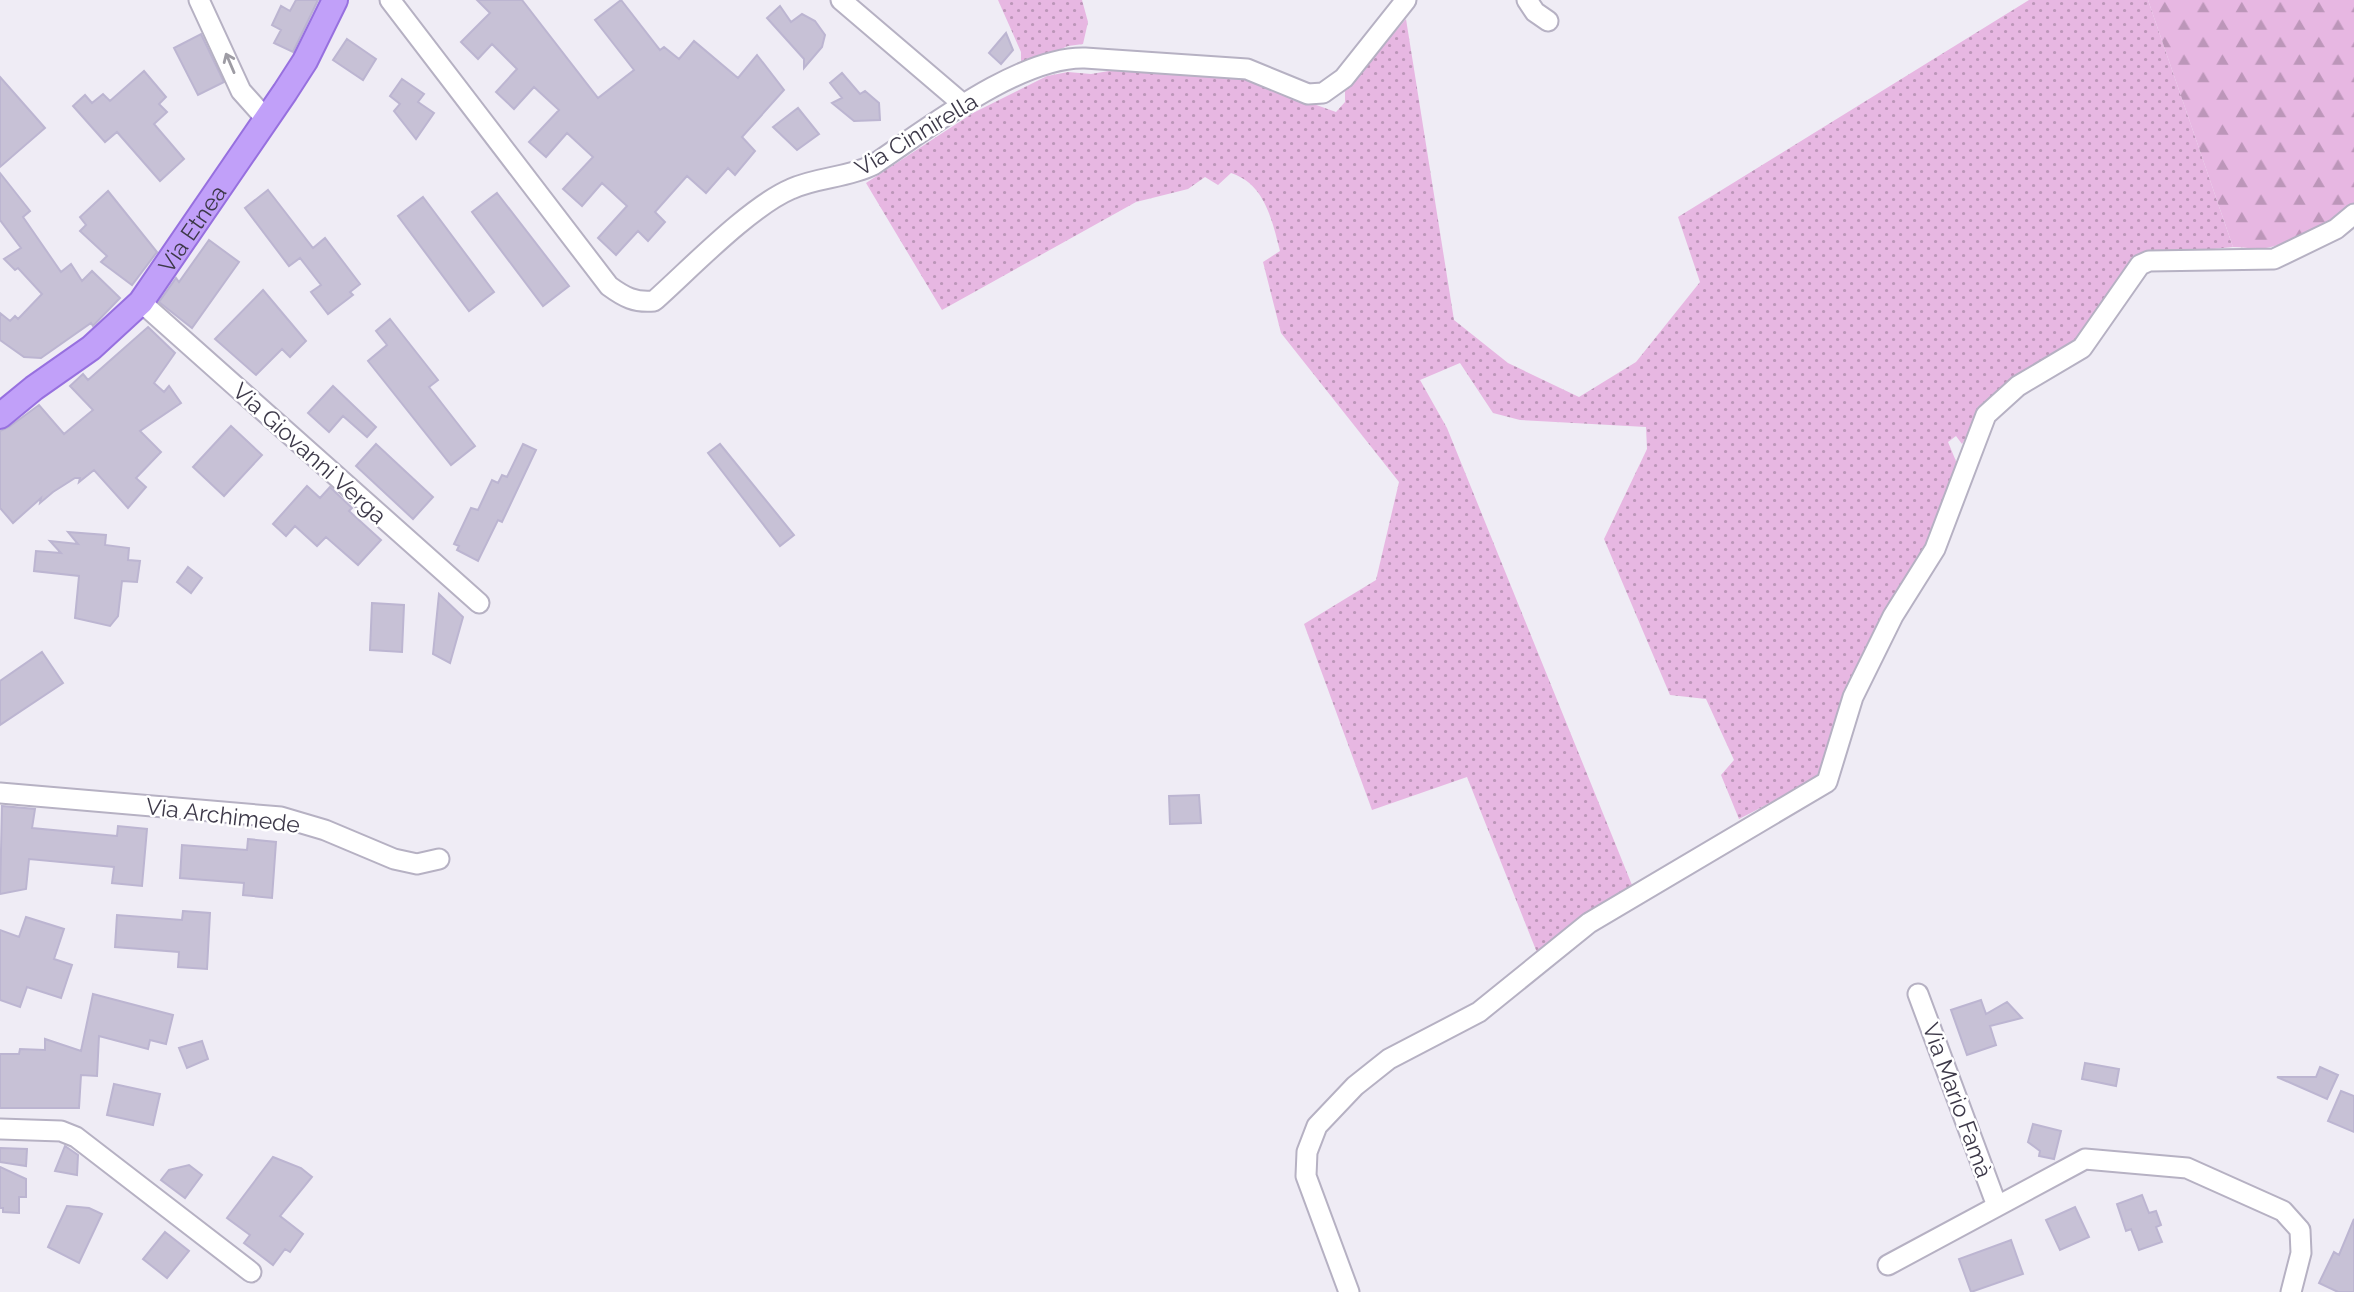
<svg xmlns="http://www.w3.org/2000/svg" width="2354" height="1292" font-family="Raleway,sans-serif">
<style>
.grass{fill:url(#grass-dots)}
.forest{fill:url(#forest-firs)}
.building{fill:#c7c1d6;stroke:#bcb5d1;stroke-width:2}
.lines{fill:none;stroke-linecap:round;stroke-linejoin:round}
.minor-casing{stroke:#b6b1c3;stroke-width:23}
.major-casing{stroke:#9770df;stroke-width:28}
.minor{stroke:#fff;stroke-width:19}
.major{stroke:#c1a0f9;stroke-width:24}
.oneway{stroke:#9e9ca4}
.labels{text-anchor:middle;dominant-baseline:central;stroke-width:5;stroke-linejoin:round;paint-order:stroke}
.street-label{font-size:23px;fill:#3d3949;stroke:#fff}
</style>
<defs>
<pattern id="grass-dots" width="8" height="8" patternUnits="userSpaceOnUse" patternTransform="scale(1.75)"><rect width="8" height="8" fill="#e7b7e2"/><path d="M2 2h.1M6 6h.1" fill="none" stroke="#bc96b9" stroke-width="1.8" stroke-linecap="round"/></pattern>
<pattern id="forest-firs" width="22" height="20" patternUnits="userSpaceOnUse" patternTransform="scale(1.75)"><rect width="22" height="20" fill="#e7b7e2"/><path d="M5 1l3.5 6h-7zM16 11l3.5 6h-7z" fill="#bc96b9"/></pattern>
</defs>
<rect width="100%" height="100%" fill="#efecf5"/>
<path class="grass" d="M 998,0 L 1082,0 L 1088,22 L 1083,44 L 1068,46 L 1021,67 L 1021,52 Z
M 2029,0 L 2148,0 L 2233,247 L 2152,255 L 2088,331 L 1983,411 L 1962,444 L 1956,436 L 1948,442 L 1958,466 L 1929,544 L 1821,774 L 1812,781 L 1739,819 L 1721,775 L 1734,760 L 1706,699 L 1670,695 L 1604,539 L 1647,449 L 1646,427 L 1520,420 L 1493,413 L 1460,363 L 1420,380 L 1447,428 L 1632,885 L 1585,915 L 1538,955 L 1467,777 L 1372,810 L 1304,624 L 1376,580 L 1399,482 L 1281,333 L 1263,262 L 1280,251 C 1272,220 1265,184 1231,173 L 1218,185 L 1205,177 L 1188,189 L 1136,202 L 942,310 L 866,183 L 973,113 L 1047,76 L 1068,72 L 1091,74 L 1115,70 L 1243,79 L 1336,112 L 1345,102 L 1345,90 L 1406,19 L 1454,320 L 1508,363 L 1579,397 L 1636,362 L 1700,282 L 1678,217 Z"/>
<path class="forest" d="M 2148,0 L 2354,0 L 2354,204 C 2337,221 2291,244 2266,248 C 2256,250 2244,247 2233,247 Z"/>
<path class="building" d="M 296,0 L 318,0 L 293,52 L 274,43 L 281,30 L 272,25 L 281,6 L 290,11 Z
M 477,0 L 522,0 L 598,98 L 634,70 L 595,20 L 621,0 L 660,50 L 664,47 L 679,59 L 694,41 L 738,78 L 757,55 L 784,90 L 742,137 L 755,151 L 735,175 L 728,168 L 706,193 L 687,176 L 655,212 L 665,222 L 648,241 L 638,231 L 616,255 L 598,238 L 627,206 L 602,183 L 582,206 L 563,189 L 593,157 L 567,133 L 546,157 L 529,142 L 559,110 L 534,87 L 514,109 L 496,92 L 517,69 L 492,44 L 478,59 L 461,42 L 490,13 Z
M 780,6 L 791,22 L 802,14 L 815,21 L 825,35 L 822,47 L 804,68 L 804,59 L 767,18 Z
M 1006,33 L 1013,50 L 1001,64 L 989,53 Z
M 201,34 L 224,82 L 198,95 L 174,48 Z
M 347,39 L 376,59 L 363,80 L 333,60 Z
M 144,71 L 166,97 L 159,104 L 167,112 L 154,124 L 184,159 L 160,181 L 117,132 L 105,142 L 73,106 L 85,95 L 92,103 L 103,94 L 110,101 Z
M 842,73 L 860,94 L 865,91 L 879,103 L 880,120 L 854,121 L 832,103 L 842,98 L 830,83 Z
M 0,77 L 45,128 L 0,167 Z
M 402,79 L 424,94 L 418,102 L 434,113 L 416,139 L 394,111 L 400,104 L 390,96 Z
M 798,108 L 819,134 L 797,150 L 773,127 Z
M 0,173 L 30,211 L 23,217 L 61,272 L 71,264 L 82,281 L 92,271 L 120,298 L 93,326 L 91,323 L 41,358 L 24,357 L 0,340 L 0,313 L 10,321 L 15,316 L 18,319 L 42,294 L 18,268 L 15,270 L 4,259 L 21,248 L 0,220 Z
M 268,190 L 313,248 L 325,238 L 360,284 L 350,292 L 353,295 L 328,314 L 311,292 L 321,285 L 300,258 L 289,266 L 245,208 Z
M 108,191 L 157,252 L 132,285 L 101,262 L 107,256 L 80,231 L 86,225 L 80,217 Z
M 497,193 L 569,286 L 543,306 L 472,212 Z
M 423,197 L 494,292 L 469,311 L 398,216 Z
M 209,240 L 239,262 L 192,328 L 159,302 L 176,278 L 179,282 Z
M 263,290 L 306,341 L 290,357 L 282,349 L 256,375 L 215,339 Z
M 390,319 L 438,380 L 429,387 L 475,446 L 451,465 L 368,361 L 387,345 L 376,331 Z
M 148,327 L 175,353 L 154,383 L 164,392 L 169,386 L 181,403 L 140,431 L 161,452 L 136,478 L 146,487 L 128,508 L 94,470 L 79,482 L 80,478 L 75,478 L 53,492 L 40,503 L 41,498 L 13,523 L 0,508 L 0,431 L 9,427 L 39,405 L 64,434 L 93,410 L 70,386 L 83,374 L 88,380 Z
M 333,386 L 376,427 L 367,437 L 343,416 L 329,432 L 308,413 Z
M 231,426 L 262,455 L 224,496 L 193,467 Z
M 376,444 L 433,497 L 413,519 L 356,466 Z
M 523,444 L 536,450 L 502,522 L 498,520 L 478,561 L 457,550 L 459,546 L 454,544 L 471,508 L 478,510 L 492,480 L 498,483 L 502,475 L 507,477 Z
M 720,444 L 794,535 L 780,546 L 708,453 Z
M 307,486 L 320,498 L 330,487 L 352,508 L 349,511 L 381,540 L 358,565 L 326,537 L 317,546 L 295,526 L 286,536 L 273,524 Z
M 68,532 L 106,535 L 105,545 L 129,548 L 128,560 L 140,561 L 137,582 L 122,581 L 118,616 L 110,626 L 75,618 L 79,576 L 34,571 L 36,551 L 61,553 L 50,541 L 78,544 Z
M 188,567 L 202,578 L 191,593 L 177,582 Z
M 439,594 L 463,617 L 450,663 L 433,654 Z
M 372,603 L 404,605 L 402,652 L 370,650 Z
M 42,652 L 63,683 L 0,725 L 0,681 Z
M 1199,795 L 1201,823 L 1170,824 L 1169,796 Z
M 2,806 L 35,809 L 32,828 L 117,836 L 118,826 L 147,829 L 142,886 L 112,883 L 114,867 L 29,859 L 26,889 L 0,894 Z
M 248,839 L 276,842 L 272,898 L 243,895 L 244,883 L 180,878 L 182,845 L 247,850 Z
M 183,911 L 210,913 L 207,969 L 178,967 L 179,952 L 115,947 L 117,915 L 182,920 Z
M 26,917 L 64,929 L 54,959 L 72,965 L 61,998 L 27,987 L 20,1007 L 0,1000 L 0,930 L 19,937 Z
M 93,994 L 173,1015 L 166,1044 L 150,1040 L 148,1049 L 99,1036 L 97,1076 L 81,1075 L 79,1108 L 0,1108 L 0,1054 L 19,1054 L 20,1049 L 45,1050 L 45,1039 L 81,1051 Z
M 1981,1000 L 1986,1014 L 2007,1002 L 2022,1018 L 1990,1026 L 1996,1045 L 1967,1055 L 1951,1010 Z
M 202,1041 L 208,1059 L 187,1068 L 179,1048 Z
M 2085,1063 L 2119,1069 L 2116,1086 L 2082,1079 Z
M 2320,1067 L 2338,1075 L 2327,1099 L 2277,1077 L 2316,1077 Z
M 114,1084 L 160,1094 L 153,1125 L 107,1115 Z
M 2341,1091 L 2354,1096 L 2354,1132 L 2328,1121 Z
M 2033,1124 L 2061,1131 L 2054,1159 L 2039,1156 L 2040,1151 L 2028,1142 Z
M 65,1146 L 78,1155 L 77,1175 L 55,1171 Z
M 0,1148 L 27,1149 L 26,1166 L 0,1162 Z
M 273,1157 L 301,1168 L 312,1177 L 280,1216 L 303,1234 L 290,1252 L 285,1249 L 273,1265 L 244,1243 L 250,1235 L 227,1218 Z
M 189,1165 L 202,1175 L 185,1198 L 161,1180 L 169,1170 Z
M 0,1167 L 26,1179 L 26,1197 L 19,1197 L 19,1213 L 3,1212 L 3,1208 L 0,1208 Z
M 2142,1195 L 2149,1213 L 2156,1211 L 2161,1225 L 2156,1227 L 2162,1242 L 2139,1250 L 2131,1229 L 2126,1231 L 2117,1204 Z
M 67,1206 L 89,1208 L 102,1214 L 79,1263 L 48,1247 Z
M 2075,1207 L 2089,1237 L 2060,1250 L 2046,1220 Z
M 2354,1219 L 2354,1292 L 2338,1292 L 2319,1283 L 2334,1252 L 2339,1255 Z
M 165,1232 L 189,1251 L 167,1278 L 143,1259 Z
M 2011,1240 L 2023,1274 L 1971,1292 L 1959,1259 Z"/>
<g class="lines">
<g class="minor-casing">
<path id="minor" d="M 199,0 L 241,91 L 267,120
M 390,0 L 609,286 C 624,297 635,303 654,301 C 689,270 749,207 791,189 C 817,177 847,178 873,165 C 927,129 1020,56 1085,58 L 1247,69 L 1308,94 L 1323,93 L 1344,78 L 1406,0
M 841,0 L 964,105
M 1527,0 L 1535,12 L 1548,21
M 141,302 L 479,603
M 0,793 L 281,817 L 325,830 L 394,859 L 417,864 L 439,859
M 1918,994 L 1997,1206
M 0,1129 L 61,1131 L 76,1137 L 251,1272
M 1888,1265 L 2085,1159 L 2187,1168 L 2283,1211 L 2300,1230 L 2301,1253 L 2291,1292
M 1349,1292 L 1306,1176 L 1307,1152 L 1317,1126 L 1355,1086 L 1389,1059 L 1479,1012 L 1589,923 L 1827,782 L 1853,697 L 1893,616 L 1935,549 L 1986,415 L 2018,386 L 2082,348 L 2140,265 L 2149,261 L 2274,259 L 2336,229 L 2354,214"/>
</g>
<g class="major-casing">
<g id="major">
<path id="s1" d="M 0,416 L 34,388 L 91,348 L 141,302 L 285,92 L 305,61 L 335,0"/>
</g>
</g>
<use href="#minor" class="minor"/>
<use href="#major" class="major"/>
</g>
<defs><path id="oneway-shaft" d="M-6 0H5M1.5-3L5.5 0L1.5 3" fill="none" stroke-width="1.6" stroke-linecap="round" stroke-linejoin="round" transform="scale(1.75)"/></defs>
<use class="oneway" href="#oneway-shaft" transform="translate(230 63) rotate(-113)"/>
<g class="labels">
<g class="street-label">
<text transform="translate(916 134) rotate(-31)">Via Cinnirella</text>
<text stroke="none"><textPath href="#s1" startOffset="271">Via Etnea</textPath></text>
<text transform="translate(310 453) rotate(42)">Via Giovanni Verga</text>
<text transform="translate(223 815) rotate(7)">Via Archimede</text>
<text transform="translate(1958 1100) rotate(70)">Via Mario Famà</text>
</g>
</g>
</svg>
